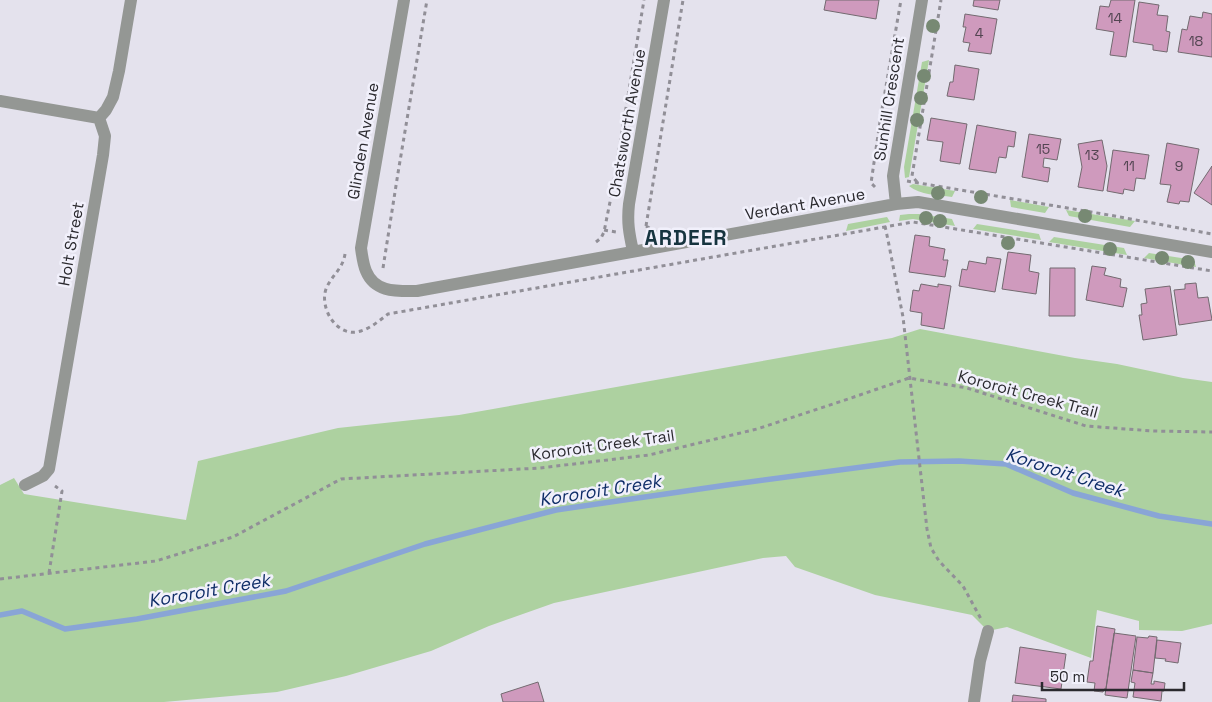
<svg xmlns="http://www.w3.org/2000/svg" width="1212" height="702" font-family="'Space Grotesk',sans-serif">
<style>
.green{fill:#add1a0}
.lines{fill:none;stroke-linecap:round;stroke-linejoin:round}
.stream{stroke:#89a5d6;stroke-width:5.5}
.building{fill:#cf9abd;stroke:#736a70}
.path{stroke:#918f97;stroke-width:3;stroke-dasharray:4 4;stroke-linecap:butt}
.minor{stroke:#949794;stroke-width:12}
.tree{fill:#778973}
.labels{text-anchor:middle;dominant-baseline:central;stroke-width:5;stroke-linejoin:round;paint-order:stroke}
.number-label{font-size:14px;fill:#534552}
.street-label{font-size:16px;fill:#2a292e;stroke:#f1f0fb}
.water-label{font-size:18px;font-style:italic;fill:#102e68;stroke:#f1f0fb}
.district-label{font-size:21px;font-weight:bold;letter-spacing:1px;fill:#16343f;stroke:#f1f0fb}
</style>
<rect width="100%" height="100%" fill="#e4e2ed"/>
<path class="green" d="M 929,60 L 909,177 L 905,178 L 904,167 L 922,62 Z
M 913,184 L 955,191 L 952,197 C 938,195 920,195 909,186 Z
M 1010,200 L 1049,207 L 1045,213 L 1011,207 Z
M 1066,210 L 1135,221 L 1130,227 L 1069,216 Z
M 909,214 L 919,214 L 952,219 L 955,226 L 913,219 L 899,221 L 900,215 Z
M 887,217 L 890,222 L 846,231 L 848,224 Z
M 977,224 L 1039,234 L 1041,240 L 973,229 Z
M 1054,237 L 1124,248 L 1127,255 L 1049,242 Z
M 1149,253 L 1194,260 L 1196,267 L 1144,258 Z
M 920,329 L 1075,358 L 1117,364 L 1183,378 L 1212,382 L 1212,624 L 1182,631 L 1139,630 L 1139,621 L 1097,610 L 1091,658 L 1007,627 L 988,631 L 972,615 L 875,595 L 795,567 L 786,556 L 763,558 L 554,603 L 489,626 L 431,651 L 346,676 L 277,692 L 164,702 L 0,702 L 0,485 L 14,478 L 24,494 L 186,520 L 198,461 L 338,428 L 459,415 L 892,338 Z"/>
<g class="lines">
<path class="stream" d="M 0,615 L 22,611 L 65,629 L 137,619 L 286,591 L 425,544 L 556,510 L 727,485 L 900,462 L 959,461 L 1006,464 L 1073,493 L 1159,516 L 1212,524"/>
</g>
<path class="building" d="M 826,0 L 879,0 L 876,19 L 824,10 Z
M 974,0 L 1000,0 L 998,10 L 973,6 Z
M 1111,0 L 1135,0 L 1126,57 L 1110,55 L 1114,32 L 1096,29 L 1100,6 L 1109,7 Z
M 1139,2 L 1159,5 L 1157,15 L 1168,16 L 1166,31 L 1170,32 L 1167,52 L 1153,50 L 1153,45 L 1133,42 Z
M 1203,12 L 1212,14 L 1212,57 L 1178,52 L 1182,29 L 1187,30 L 1190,16 L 1202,18 Z
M 965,14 L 997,19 L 991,54 L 968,51 L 970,43 L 963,42 L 966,27 L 963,27 Z
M 955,65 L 979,69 L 974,100 L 947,96 L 950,82 L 953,82 Z
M 931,118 L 967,124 L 960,164 L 940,161 L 943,142 L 927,140 Z
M 977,125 L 1016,132 L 1014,147 L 1008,146 L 1006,158 L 999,157 L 996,173 L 969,169 Z
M 1029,134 L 1061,139 L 1057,160 L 1044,158 L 1043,167 L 1050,168 L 1048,182 L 1022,177 Z
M 1102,140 L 1107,166 L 1103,191 L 1078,187 L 1082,167 L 1078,144 Z
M 1167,143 L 1199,149 L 1189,202 L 1180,201 L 1179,204 L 1167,202 L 1171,185 L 1160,184 Z
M 1113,150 L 1149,155 L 1145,179 L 1136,178 L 1134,191 L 1124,189 L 1123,194 L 1107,191 Z
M 1212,166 L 1212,205 L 1194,193 Z
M 915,235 L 930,237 L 929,246 L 945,249 L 943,260 L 948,260 L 945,277 L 909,272 Z
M 1008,252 L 1031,255 L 1029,271 L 1039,273 L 1036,294 L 1002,289 Z
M 987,257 L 1001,259 L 995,292 L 959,286 L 962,269 L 967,270 L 969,261 L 986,264 Z
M 1092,266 L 1106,268 L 1104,275 L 1121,279 L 1120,287 L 1127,288 L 1123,307 L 1086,300 Z
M 1050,268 L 1075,268 L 1075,316 L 1049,316 Z
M 1196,283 L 1198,298 L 1208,297 L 1212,320 L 1179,325 L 1174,290 L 1185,289 L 1185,284 Z
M 921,284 L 938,287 L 938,284 L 951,286 L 944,329 L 921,325 L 922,313 L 910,311 L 913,290 L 919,291 Z
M 1170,286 L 1177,335 L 1143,340 L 1139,315 L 1142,315 L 1141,304 L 1147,303 L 1145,289 Z
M 1097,626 L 1115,629 L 1106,689 L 1104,689 L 1103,692 L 1094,691 L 1095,683 L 1087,682 L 1090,661 L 1093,661 Z
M 1114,633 L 1136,636 L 1127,698 L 1105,695 Z
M 1149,636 L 1157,637 L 1153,673 L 1133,670 L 1137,637 L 1148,638 Z
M 1157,640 L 1181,643 L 1178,663 L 1165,661 L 1166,659 L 1155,658 Z
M 1020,647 L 1066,654 L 1061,689 L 1015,683 Z
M 1133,670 L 1153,673 L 1151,684 L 1154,684 L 1154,681 L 1165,683 L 1164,691 L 1162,691 L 1161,701 L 1133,697 L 1135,683 L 1131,682 Z
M 538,682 L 544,702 L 503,702 L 501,694 Z
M 1013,695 L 1046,699 L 1046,702 L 1012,702 Z"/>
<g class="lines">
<path class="path" d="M 907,181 L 1109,215 L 1212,234
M 917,182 L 912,176 L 941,0
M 875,187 L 871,183 L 881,115 L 901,0
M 646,226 L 656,232
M 646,226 L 683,0
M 885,226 L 888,240 L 903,317 L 927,529 L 931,548 L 939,561 L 963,586 L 981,619
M 604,230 L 616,232
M 596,242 L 601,238 L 604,232 L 612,192 L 644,0
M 345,254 C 343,269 331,276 326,289 C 319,309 338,339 361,331 C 371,328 380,320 388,314 L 913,222 L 1212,271
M 383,268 L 398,173 L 427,0
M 49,573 L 62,491 L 55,486
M 0,579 L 156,561 L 233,537 L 341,479 L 540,468 L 649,455 L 757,429 L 857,396 L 909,378 L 967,388 L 1086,426 L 1153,431 L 1212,432"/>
<path class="minor" d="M 404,0 L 361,248 C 362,255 363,264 366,271 C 375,293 397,291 417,291 L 896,204 L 918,202 L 1212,252
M 0,101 L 99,118
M 896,204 L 893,176 L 922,0
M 633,251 C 629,233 627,222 629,204 L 664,0
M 25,485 L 43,476 L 49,469 L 103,155 L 105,136 L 99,118 L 106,110 L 113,97 L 119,71 L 131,0
M 974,702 L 980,661 L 988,631"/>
</g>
<g class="tree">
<circle cx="933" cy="26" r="7"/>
<circle cx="924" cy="76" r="7"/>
<circle cx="921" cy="98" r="7"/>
<circle cx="917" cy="120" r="7"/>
<circle cx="938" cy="193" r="7"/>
<circle cx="981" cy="197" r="7"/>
<circle cx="1085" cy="216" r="7"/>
<circle cx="926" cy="218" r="7"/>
<circle cx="940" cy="221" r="7"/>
<circle cx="1008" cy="243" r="7"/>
<circle cx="1110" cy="249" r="7"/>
<circle cx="1162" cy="258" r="7"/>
<circle cx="1188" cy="262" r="7"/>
</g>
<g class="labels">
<g class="number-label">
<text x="1115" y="18">14</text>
<text x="979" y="33">4</text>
<text x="1196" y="41">18</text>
<text x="1043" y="149">15</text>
<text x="1092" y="155">13</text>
<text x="1129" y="166">11</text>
<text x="1179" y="166">9</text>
</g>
<g class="street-label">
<text transform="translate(889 99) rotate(-81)">Sunhill Crescent</text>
<text transform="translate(627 123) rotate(-80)">Chatsworth Avenue</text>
<text transform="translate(363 141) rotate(-80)">Glinden Avenue</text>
<text transform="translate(805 204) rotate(-10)">Verdant Avenue</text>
<text transform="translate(71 244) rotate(-80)">Holt Street</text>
<text transform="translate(1028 394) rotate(15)">Kororoit Creek Trail</text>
<text transform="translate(603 445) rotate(-8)">Kororoit Creek Trail</text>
</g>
<g class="water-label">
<text transform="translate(1065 472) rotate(18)">Kororoit Creek</text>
<text transform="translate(600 490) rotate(-9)">Kororoit Creek</text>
<text transform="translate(209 590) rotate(-10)">Kororoit Creek</text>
</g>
<g class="district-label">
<text x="686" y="237">ARDEER</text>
</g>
</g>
<path d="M1042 682v8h142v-8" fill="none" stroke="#2a292e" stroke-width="2.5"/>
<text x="1050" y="682" font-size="15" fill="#2a292e" stroke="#f1f0fb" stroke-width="4" paint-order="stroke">50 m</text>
</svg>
